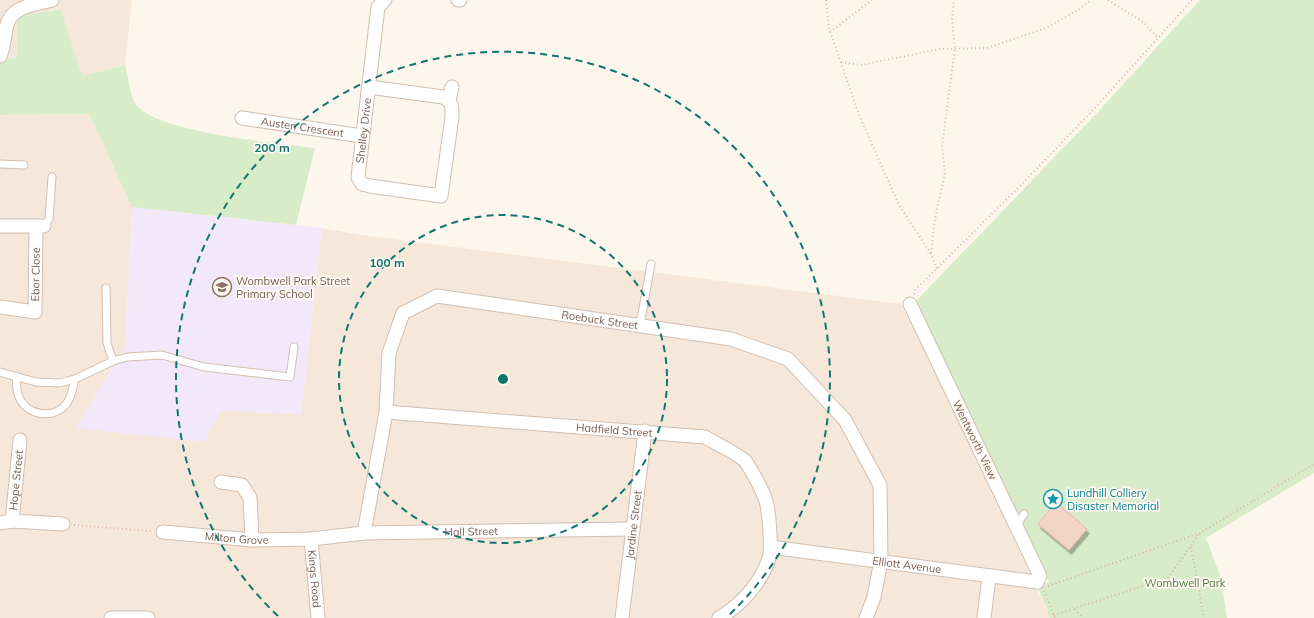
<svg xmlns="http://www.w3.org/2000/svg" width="1314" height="618" font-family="Mulish,sans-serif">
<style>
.residential{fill:#f5e8da}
.education{fill:#f3e8fa}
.green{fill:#d8ecc9}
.building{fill:#f3d5c3;stroke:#e6bba3;filter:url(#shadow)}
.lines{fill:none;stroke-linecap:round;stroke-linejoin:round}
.service-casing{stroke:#d1beb0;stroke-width:9}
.minor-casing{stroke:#d1beb0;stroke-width:15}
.path{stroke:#d9b8a5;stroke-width:2;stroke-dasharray:1 3;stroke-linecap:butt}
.service{stroke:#fff;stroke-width:7}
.minor{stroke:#fff;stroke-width:13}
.ring{fill:none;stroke:#0f766e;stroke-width:2;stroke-dasharray:7 5}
.labels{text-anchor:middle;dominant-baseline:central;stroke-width:3.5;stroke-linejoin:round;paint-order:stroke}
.street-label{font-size:11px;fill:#7a5c4d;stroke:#fffaf3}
.education-label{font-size:11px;fill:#785e54;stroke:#fffaf3;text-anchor:start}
.culture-label{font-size:11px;fill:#0d838f;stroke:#fffaf3;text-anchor:start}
.park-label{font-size:11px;fill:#537a41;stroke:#fffaf3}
.centre{fill:#0f766e;stroke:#fffaf3;stroke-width:2}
.ring-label{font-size:12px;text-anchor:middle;font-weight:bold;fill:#0f766e;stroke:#fffaf3;stroke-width:3.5;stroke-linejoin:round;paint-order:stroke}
</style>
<defs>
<filter id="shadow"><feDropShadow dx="2.5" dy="4.5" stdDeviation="0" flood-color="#0004"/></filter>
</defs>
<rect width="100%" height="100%" fill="#fdf6ec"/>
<path class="residential" d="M 0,0 L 132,0 L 125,65 L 82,76 L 17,58 L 0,60 Z
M 89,114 L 132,207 L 125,347 L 76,428 L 222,411 L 301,414 L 322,228 L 361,235 L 901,304 L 961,423 L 1050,618 L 0,618 L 0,115 Z"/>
<path class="education" d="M 132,207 L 322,228 L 301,414 L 222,411 L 204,442 L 76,428 L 125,347 Z"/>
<path class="green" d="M 1200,0 L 1314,0 L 1314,473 L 1206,538 L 1221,578 L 1227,618 L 1050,618 L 1037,586 L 1049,582 L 915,302 L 1097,113 Z
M 61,10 L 82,76 L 125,65 C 128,75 130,95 135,103 C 153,133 280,143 315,148 L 296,225 L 132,207 L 89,114 L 0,115 L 0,60 L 17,58 L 17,15 Z"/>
<path class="building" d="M 1056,502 L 1087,529 L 1069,550 L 1038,524 Z"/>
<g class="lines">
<g class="service-casing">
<path id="service" d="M 0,164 L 24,165
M 44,226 L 49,219 L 52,177
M 106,288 L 107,343 L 113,361
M 640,325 L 651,264
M 0,372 L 36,382 L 59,383 L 75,379 L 113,361 L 127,357 L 162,355 L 204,367 L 290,377 L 294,347
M 16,376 C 17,383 16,391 19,397 C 27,416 55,420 67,403 C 72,396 73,387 75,379
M 1016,526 L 1024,514"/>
</g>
<g class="minor-casing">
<g id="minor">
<path d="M 458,0 L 460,0"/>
<path d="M 0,56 C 4,47 4,39 6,29 C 9,6 33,5 52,0"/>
<path id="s1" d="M 369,87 L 443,97 C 453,102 452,107 452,117 L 441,196 L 370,186 L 362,184 L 358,177 L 378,7 L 385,0"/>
<path d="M 449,100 L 452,87"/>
<path id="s2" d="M 242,118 L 362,136"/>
<path d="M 0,226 L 44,226"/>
<path id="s3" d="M 0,307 L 35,312 L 36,227"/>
<path id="s4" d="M 386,412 L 705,437 C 713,442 742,456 746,462 C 753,473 762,489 766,501 C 769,511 772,548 769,558 C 762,582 740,606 719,618"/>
<path d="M 221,482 L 242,485 L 250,498 L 252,540"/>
<path id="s5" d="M 12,521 L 20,440"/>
<path d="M 0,523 L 12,521 L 63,524"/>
<path id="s6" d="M 163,532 L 252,540 L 311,539 L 364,533 L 633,529"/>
<path id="s7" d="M 364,533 L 386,412 L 389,353 L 403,313 L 437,296 L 731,339 L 788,359 L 845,420 L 880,485 L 881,561 L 874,597 L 866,618"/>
<path id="s8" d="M 311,539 L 318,618"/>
<path id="s9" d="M 771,547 L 1037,582 L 1040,576 L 910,304"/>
<path d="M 111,618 L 148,618"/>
<path id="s10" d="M 622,618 L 645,431"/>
<path d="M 984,618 L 989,577"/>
</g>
</g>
<path class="path" d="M 826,0 L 829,28 L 859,115 L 899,205 L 931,254 L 937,269
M 1108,0 L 1143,22 L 1158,38
M 830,32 L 872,0
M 841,62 L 861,65 L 940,49 L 987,48 L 1046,28 L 1078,10 L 1091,0
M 931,253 L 935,219 L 945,173 L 942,146 L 955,48 L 952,20 L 954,0
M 914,294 L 915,290 L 1021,185 L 1094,109 L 1192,0
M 74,525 L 151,531
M 1191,547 L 1204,618
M 1048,586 L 1200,533 L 1314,464
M 1044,591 L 1055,618
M 1075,609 L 1083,618
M 1054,615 L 1168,578 L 1199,534"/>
<use href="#service" class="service"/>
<use href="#minor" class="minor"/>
</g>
<g class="ring">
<circle cx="503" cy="379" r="164"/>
<path d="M278 616A327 327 0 1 1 728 616"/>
</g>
<defs>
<g id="school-ring" transform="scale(1)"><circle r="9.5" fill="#fffaf3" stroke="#8d6e63" stroke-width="1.5"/><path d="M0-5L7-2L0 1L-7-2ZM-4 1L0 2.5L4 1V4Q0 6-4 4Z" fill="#8d6e63"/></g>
<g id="sight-ring" transform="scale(1)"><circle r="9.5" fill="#fffaf3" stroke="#0f9aa8" stroke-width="1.5"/><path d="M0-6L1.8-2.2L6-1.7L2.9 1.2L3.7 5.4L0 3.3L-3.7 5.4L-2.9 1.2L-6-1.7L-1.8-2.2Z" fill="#0f9aa8"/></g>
</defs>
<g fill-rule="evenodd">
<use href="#school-ring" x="222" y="287"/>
<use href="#sight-ring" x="1053" y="499"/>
</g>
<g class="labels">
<g class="street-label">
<text stroke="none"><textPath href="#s2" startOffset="61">Austen Crescent</textPath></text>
<text stroke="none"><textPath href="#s1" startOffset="313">Shelley Drive</textPath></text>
<text stroke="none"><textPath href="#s3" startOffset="73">Ebor Close</textPath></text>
<text stroke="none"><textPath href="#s7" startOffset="427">Roebuck Street</textPath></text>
<text stroke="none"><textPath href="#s4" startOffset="229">Hadfield Street</textPath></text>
<text transform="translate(975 440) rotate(64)">Wentworth View</text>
<text stroke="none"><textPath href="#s5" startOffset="41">Hope Street</textPath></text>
<text stroke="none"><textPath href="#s10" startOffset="94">Jardine Street</textPath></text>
<text stroke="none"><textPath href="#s6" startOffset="309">Hall Street</textPath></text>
<text stroke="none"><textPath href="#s6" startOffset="74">Milton Grove</textPath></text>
<text stroke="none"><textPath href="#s9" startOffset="137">Elliott Avenue</textPath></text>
<text stroke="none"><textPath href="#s8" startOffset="40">Kings Road</textPath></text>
</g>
<g class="education-label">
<text x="236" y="281">Wombwell Park Street<tspan x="236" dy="13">Primary School</tspan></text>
</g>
<g class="culture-label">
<text x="1067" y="493">Lundhill Colliery<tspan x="1067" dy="13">Disaster Memorial</tspan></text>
</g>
<g class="park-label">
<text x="1185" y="583">Wombwell Park</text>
</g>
</g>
<circle cx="503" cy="379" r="6" class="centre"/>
<g class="ring-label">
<text x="272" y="152">200 m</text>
<text x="387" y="267">100 m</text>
</g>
</svg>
